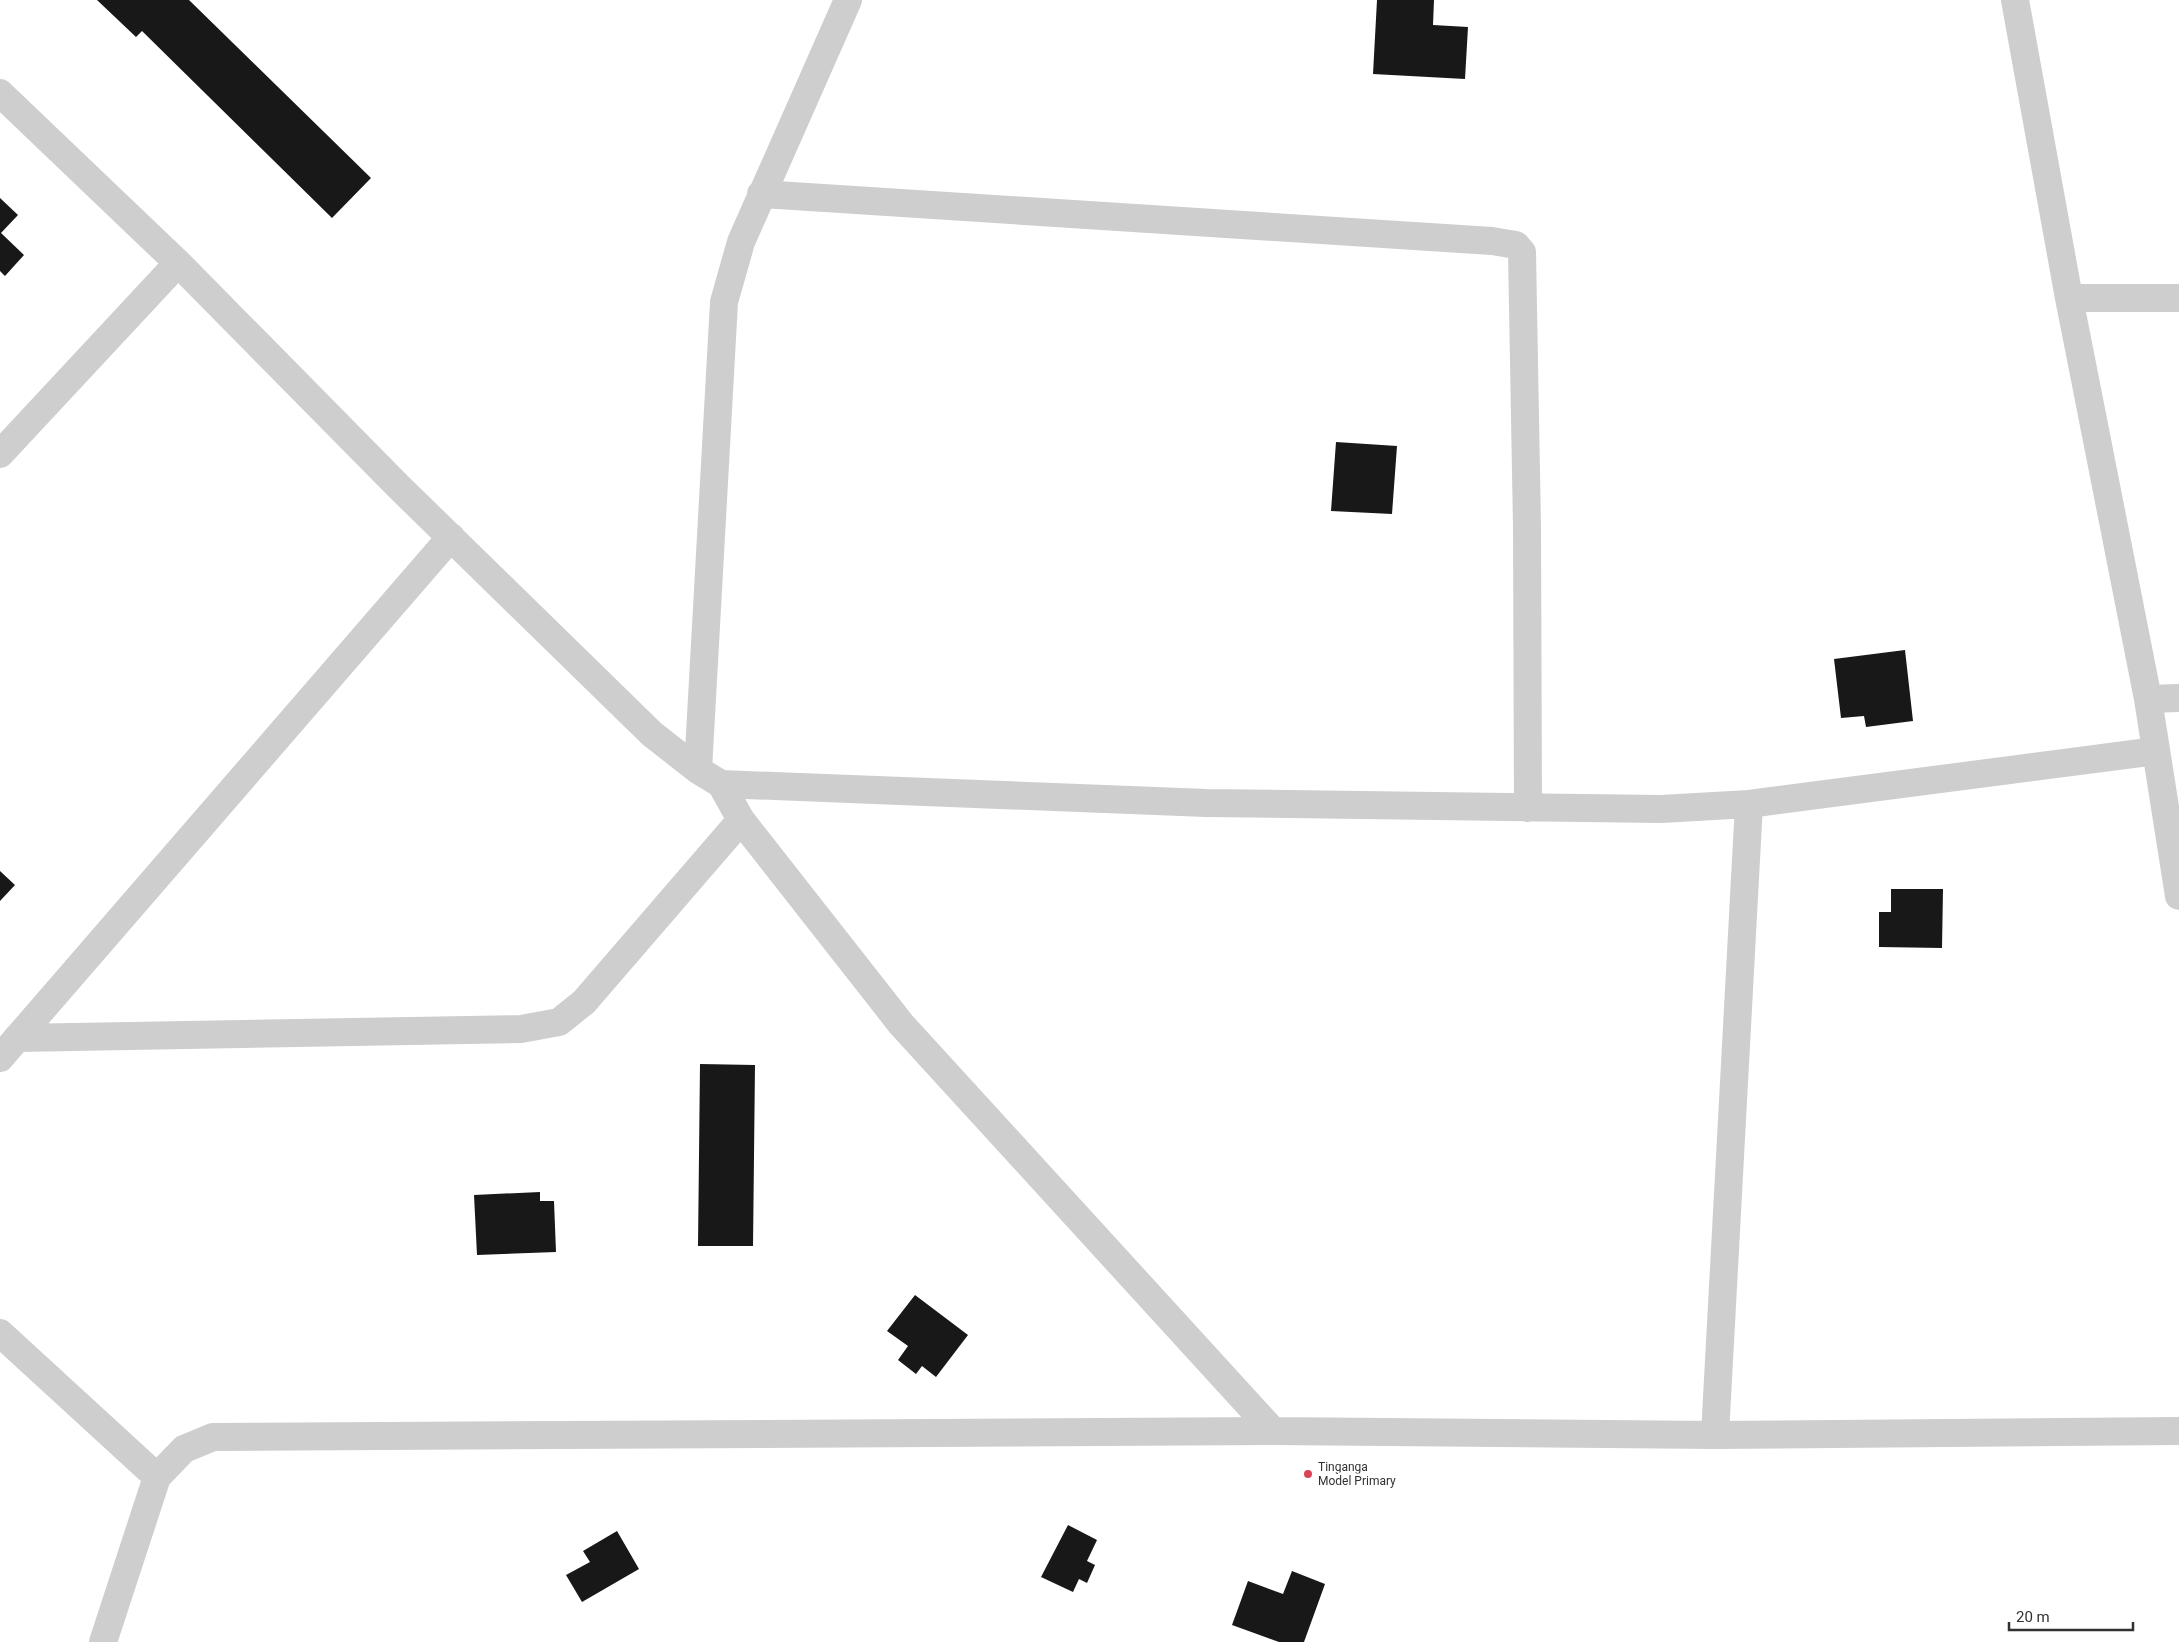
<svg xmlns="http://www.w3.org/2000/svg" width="2179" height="1642" font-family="Roboto,sans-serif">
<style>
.building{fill:#181818}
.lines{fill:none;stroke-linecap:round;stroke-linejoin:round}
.minor{stroke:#cecece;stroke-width:28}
.poi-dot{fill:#d74557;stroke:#fff;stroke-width:2}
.labels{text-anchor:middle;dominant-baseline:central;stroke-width:5;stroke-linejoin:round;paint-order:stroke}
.poi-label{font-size:12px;fill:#313131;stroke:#fff;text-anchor:start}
</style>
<rect width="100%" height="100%" fill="#fff"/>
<path class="building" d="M 97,0 L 189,0 L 371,178 L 332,218 L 142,31 L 136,37 Z
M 1377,0 L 1434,0 L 1433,25 L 1468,27 L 1465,79 L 1373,74 Z
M 0,198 L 18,215 L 1,233 L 24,255 L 5,276 L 0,271 Z
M 1336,442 L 1397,446 L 1392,514 L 1331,511 Z
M 1905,650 L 1913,721 L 1866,727 L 1864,716 L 1841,718 L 1834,659 Z
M 0,871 L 15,885 L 0,901 Z
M 1891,889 L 1943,889 L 1942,948 L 1879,947 L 1879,912 L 1891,912 Z
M 700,1064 L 755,1065 L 753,1246 L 698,1246 Z
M 540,1192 L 540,1201 L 554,1201 L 556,1252 L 477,1255 L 474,1195 Z
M 915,1295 L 968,1335 L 936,1377 L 922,1366 L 916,1374 L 898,1360 L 908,1346 L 887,1331 Z
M 1068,1525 L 1097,1540 L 1087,1561 L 1095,1565 L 1087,1583 L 1079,1579 L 1073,1592 L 1041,1577 Z
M 617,1531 L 639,1569 L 582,1602 L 566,1575 L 590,1562 L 583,1551 Z
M 1292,1571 L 1325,1584 L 1304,1642 L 1279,1642 L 1232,1625 L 1248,1581 L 1283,1594 Z"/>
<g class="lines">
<path class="minor" d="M 2015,0 L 2069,298 L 2148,699 L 2179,896
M 0,93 L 178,263 L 398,486 L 652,734 L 698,770 L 721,784 L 1206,803 L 1661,809 L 1749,804 L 2156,751
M 761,194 L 1492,241 L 1516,245 L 1522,252 L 1527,527 L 1528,808
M 2069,298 L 2179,298
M 0,454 L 178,263
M 2148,699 L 2179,698
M 698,770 L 724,302 L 741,242 L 848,0
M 721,784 L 741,820 L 901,1024 L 1273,1431
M 17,1038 L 521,1029 L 559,1022 L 584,1002 L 741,820
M 0,1058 L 451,537
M 0,1333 L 157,1477
M 1715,1435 L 1749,804
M 103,1642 L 157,1477 L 184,1449 L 213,1437 L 1273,1431 L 1715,1435 L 2179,1431"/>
</g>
<circle class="poi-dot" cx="1308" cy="1474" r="5"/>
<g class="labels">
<g class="poi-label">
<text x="1318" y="1467">Tinganga<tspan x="1318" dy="14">Model Primary</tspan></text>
</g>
</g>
<path d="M2009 1622v8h124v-8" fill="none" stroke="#313131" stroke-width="2.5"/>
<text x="2016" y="1622" font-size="15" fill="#313131" stroke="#ffffff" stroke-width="4" paint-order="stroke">20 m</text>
</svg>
